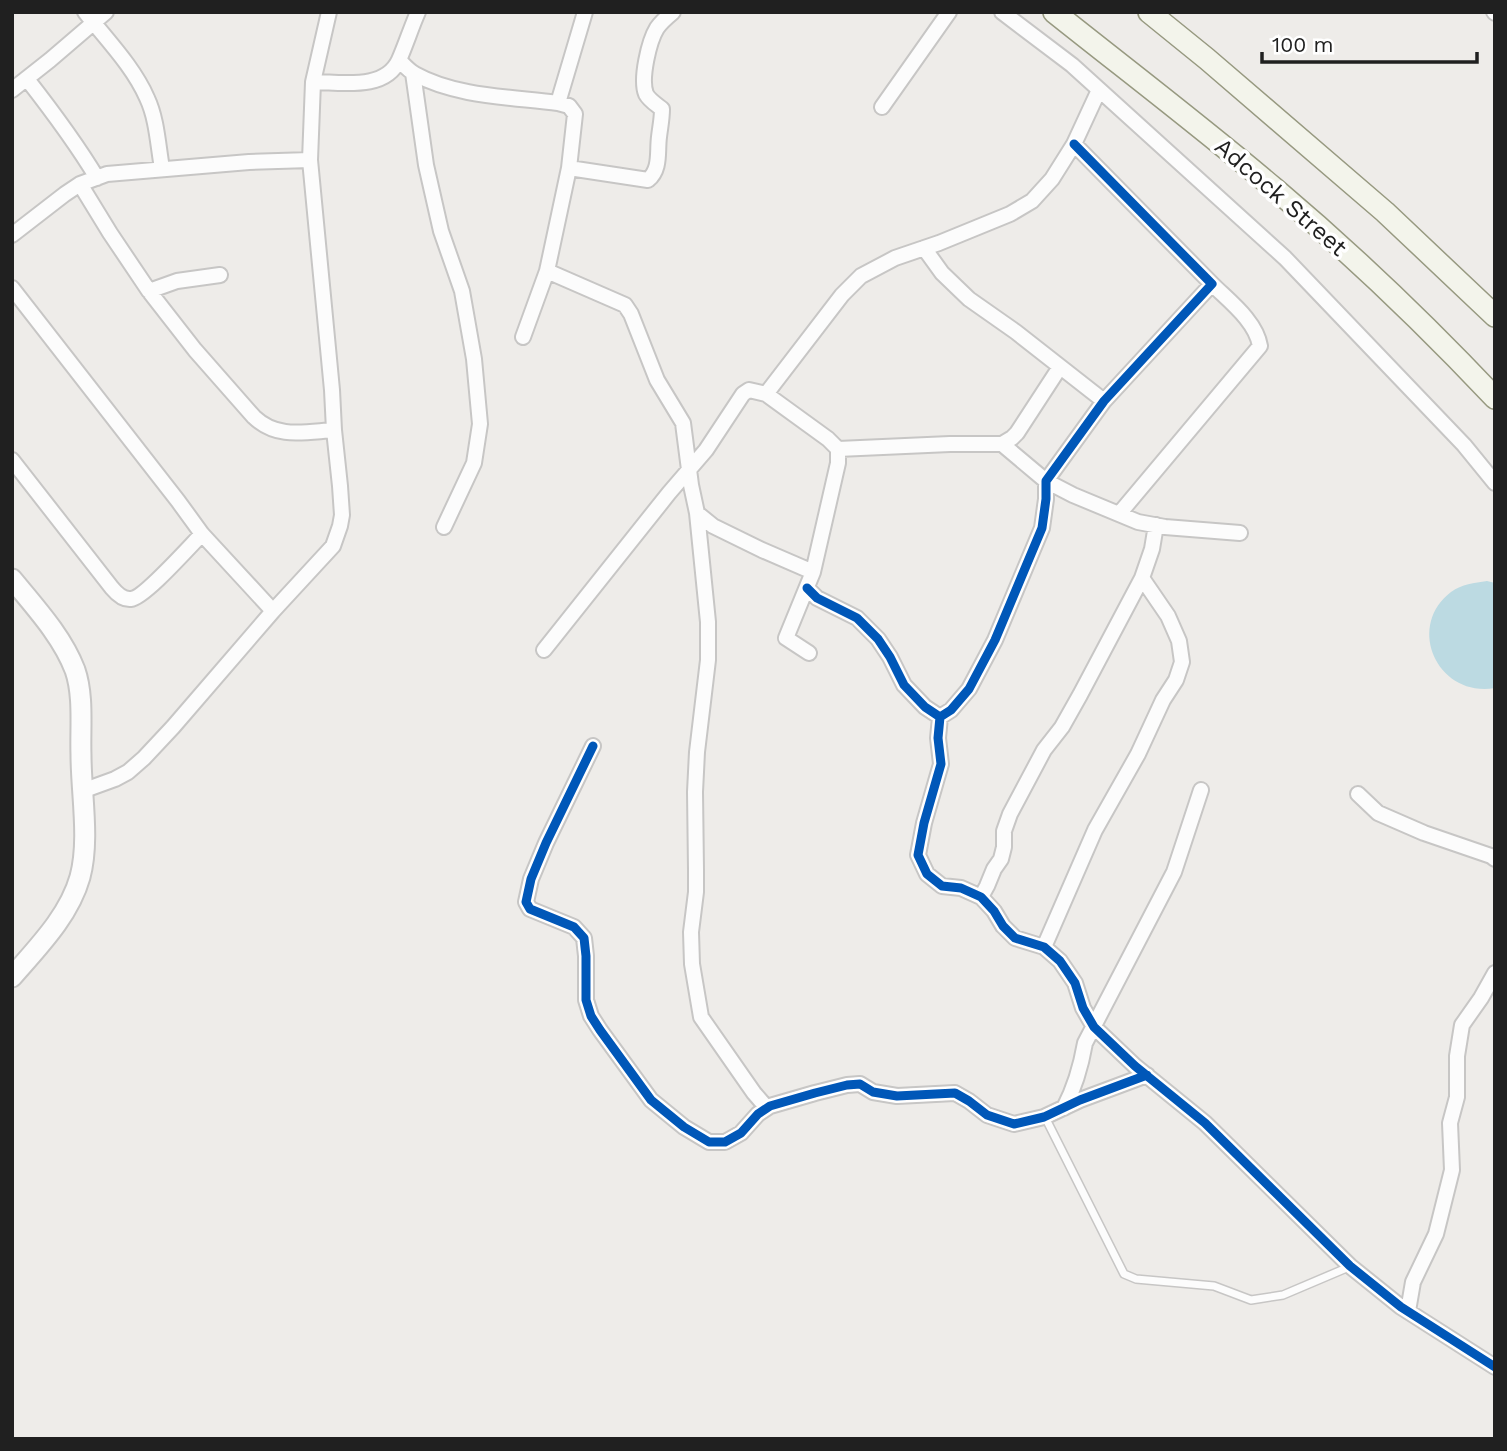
<svg xmlns="http://www.w3.org/2000/svg" width="1507" height="1451" font-family="'Work Sans',sans-serif">
<style>
.water{fill:#bcdae2}
.lines{fill:none;stroke-linecap:round;stroke-linejoin:round}
.service-casing{stroke:#c7c6c5;stroke-width:10}
.minor-casing{stroke:#c7c6c5;stroke-width:18}
.tertiary-casing{stroke:#c7c6c5;stroke-width:23}
.secondary-casing{stroke:#979980;stroke-width:24}
.service{stroke:#fcfcfc;stroke-width:7}
.minor{stroke:#fcfcfc;stroke-width:14}
.tertiary{stroke:#fcfcfc;stroke-width:19}
.secondary{stroke:#f3f4eb;stroke-width:21}
.cycleway-casing{stroke:#fff;stroke-width:13}
.cycleway{stroke:#0057b8;stroke-width:9}
.labels{text-anchor:middle;dominant-baseline:central;stroke-width:7;stroke-linejoin:round;paint-order:stroke}
.street-label{font-size:24px;fill:#202020;stroke:#fff}
</style>
<rect width="100%" height="100%" fill="#eeece9"/>
<path class="water" d="M 1487,581 L 1495,583 L 1495,688 C 1438,698 1405,627 1451,592 C 1462,584 1474,583 1487,581 Z"/>
<g class="lines">
<g class="service-casing">
<path id="service" d="M 1045,1117 L 1124,1274 L 1136,1279 L 1214,1286 L 1251,1300 L 1283,1295 L 1349,1267"/>
</g>
<g class="minor-casing">
<path id="minor" d="M 85,12 C 106,39 133,66 147,98 C 157,119 158,146 162,168
M 1002,12 L 1072,65 L 1285,258 L 1464,445 L 1495,483
M 1494,12 L 1495,13
M 399,60 C 404,65 409,71 415,74 C 456,97 513,97 558,103 L 569,106 L 575,114 L 569,168 L 547,271 L 523,337
M 413,73 L 426,165 L 441,231 L 462,291 L 474,359 L 480,424 L 474,463 L 444,527
M 27,79 C 52,111 76,143 97,178
M 313,82 C 341,82 385,91 399,60 C 406,44 411,28 418,12
M 12,90 L 50,60 L 106,12
M 558,103 L 585,12
M 882,107 L 949,12
M 569,168 L 648,180 C 661,169 657,152 659,137 C 660,128 662,119 662,109 C 657,105 649,100 646,94 C 640,79 649,41 657,28 C 661,22 667,17 673,12
M 80,184 L 110,233 L 149,291 L 195,350 L 254,417 C 277,439 304,432 334,430
M 12,235 L 65,194 L 80,184 L 107,174 L 249,162 L 310,160
M 924,248 L 942,273 L 969,299 L 1016,332 L 1104,401
M 547,271 L 625,305 L 631,314 L 657,380 L 683,423 L 691,485 L 697,513 L 713,526 L 762,550 L 813,572
M 12,288 L 178,501 L 202,534 L 273,611
M 149,291 L 177,281 L 220,275
M 1002,444 L 1046,481 L 1073,495 L 1138,522 L 1165,527 L 1240,533
M 838,449 L 950,444 L 1002,444 L 1012,438 L 1017,433 L 1060,367
M 12,460 L 112,588 C 117,594 123,600 131,599 C 144,598 190,546 202,534
M 697,513 L 708,622 L 708,660 L 697,752 L 695,792 L 696,870 L 696,892 L 691,932 L 692,964 L 701,1017 L 754,1093 L 767,1108
M 1119,514 L 1260,346 C 1256,321 1229,301 1212,284
M 807,588 L 817,598 L 857,618 L 878,639 L 890,657 L 904,685 L 925,707 L 940,717 L 951,710 L 969,689 L 995,640 L 1042,528 L 1046,499 L 1046,481 L 1104,401 L 1212,284 L 1074,144
M 544,650 L 669,493 L 706,450 L 743,394 L 749,390 L 766,394
M 809,653 L 786,638 L 813,572 L 838,463 L 838,449 L 828,439 L 766,394 L 842,295 L 861,276 L 895,258 L 939,243 L 1010,214 L 1032,201 L 1052,179 L 1074,144 L 1099,90
M 940,717 L 938,738 L 941,764 L 924,823 L 918,855 L 927,874 L 942,886 L 961,888 L 981,897 L 994,911 L 1003,926 L 1015,938 L 1044,947 L 1060,961 L 1075,983 L 1083,1008 L 1094,1027 L 1135,1066 L 1205,1123 L 1350,1266 L 1401,1307 L 1495,1367
M 593,746 L 546,843 L 531,879 L 526,902 L 530,909 L 574,927 L 584,938 L 586,956 L 586,1000 L 591,1016 L 600,1030 L 651,1100 L 684,1127 L 709,1142 L 725,1142 L 741,1133 L 758,1114 L 770,1106 L 815,1093 L 847,1085 L 860,1084 L 873,1092 L 897,1096 L 955,1093 L 969,1101 L 987,1115 L 1014,1124 L 1044,1117 L 1080,1100 L 1147,1075
M 82,791 L 115,779 L 128,772 L 144,758 L 173,727 L 273,611 L 333,546 L 340,526 L 342,515 L 340,486 L 334,430 L 332,390 L 310,160 L 313,82 L 329,12
M 1358,794 L 1378,813 L 1424,833 L 1491,856 L 1495,859
M 981,897 L 987,886 L 994,869 L 1001,859 L 1004,847 L 1004,831 L 1010,814 L 1044,750 L 1062,727 L 1080,695 L 1142,578 L 1152,549 L 1156,525
M 1044,947 L 1095,830 L 1138,754 L 1163,700 L 1176,680 L 1182,662 L 1179,641 L 1168,616 L 1142,578
M 1064,1108 C 1075,1087 1081,1066 1085,1043 L 1174,872 L 1201,790
M 1408,1311 L 1413,1282 L 1436,1234 L 1452,1170 L 1450,1123 L 1457,1097 L 1457,1056 L 1462,1025 L 1481,998 L 1495,973"/>
</g>
<g class="tertiary-casing">
<path id="tertiary" d="M 12,579 C 35,607 62,636 75,670 C 84,696 80,728 81,755 C 81,793 90,840 80,877 C 69,916 38,947 12,977"/>
</g>
<g class="secondary-casing">
<path id="secondary" d="M 1054,12 C 1128,71 1203,128 1275,189 C 1352,254 1426,325 1495,398
M 1149,12 L 1207,59 L 1385,212 L 1495,316"/>
</g>
<use href="#service" class="service"/>
<use href="#minor" class="minor"/>
<use href="#tertiary" class="tertiary"/>
<use href="#secondary" class="secondary"/>
<g class="cycleway-casing">
<path id="cycleway" d="M 807,588 L 817,598 L 857,618 L 878,639 L 890,657 L 904,685 L 925,707 L 940,717 L 951,710 L 969,689 L 995,640 L 1042,528 L 1046,499 L 1046,481 L 1104,401 L 1212,284 L 1074,144
M 940,717 L 938,738 L 941,764 L 924,823 L 918,855 L 927,874 L 942,886 L 961,888 L 981,897 L 994,911 L 1003,926 L 1015,938 L 1044,947 L 1060,961 L 1075,983 L 1083,1008 L 1094,1027 L 1135,1066 L 1205,1123 L 1350,1266 L 1401,1307 L 1495,1367
M 593,746 L 546,843 L 531,879 L 526,902 L 530,909 L 574,927 L 584,938 L 586,956 L 586,1000 L 591,1016 L 600,1030 L 651,1100 L 684,1127 L 709,1142 L 725,1142 L 741,1133 L 758,1114 L 770,1106 L 815,1093 L 847,1085 L 860,1084 L 873,1092 L 897,1096 L 955,1093 L 969,1101 L 987,1115 L 1014,1124 L 1044,1117 L 1080,1100 L 1147,1075"/>
</g>
<use href="#cycleway" class="cycleway"/>
</g>
<g class="labels">
<g class="street-label">
<text transform="translate(1281 197) rotate(41)">Adcock Street</text>
</g>
</g>
<rect width="1507" height="1451" fill="none" stroke="#202020" stroke-width="28"/>
<path d="M1262 52v10h215v-10" fill="none" stroke="#202020" stroke-width="3.5"/>
<text x="1272" y="52" font-size="21" fill="#202020" stroke="#ffffff" stroke-width="5" paint-order="stroke">100 m</text>
</svg>
